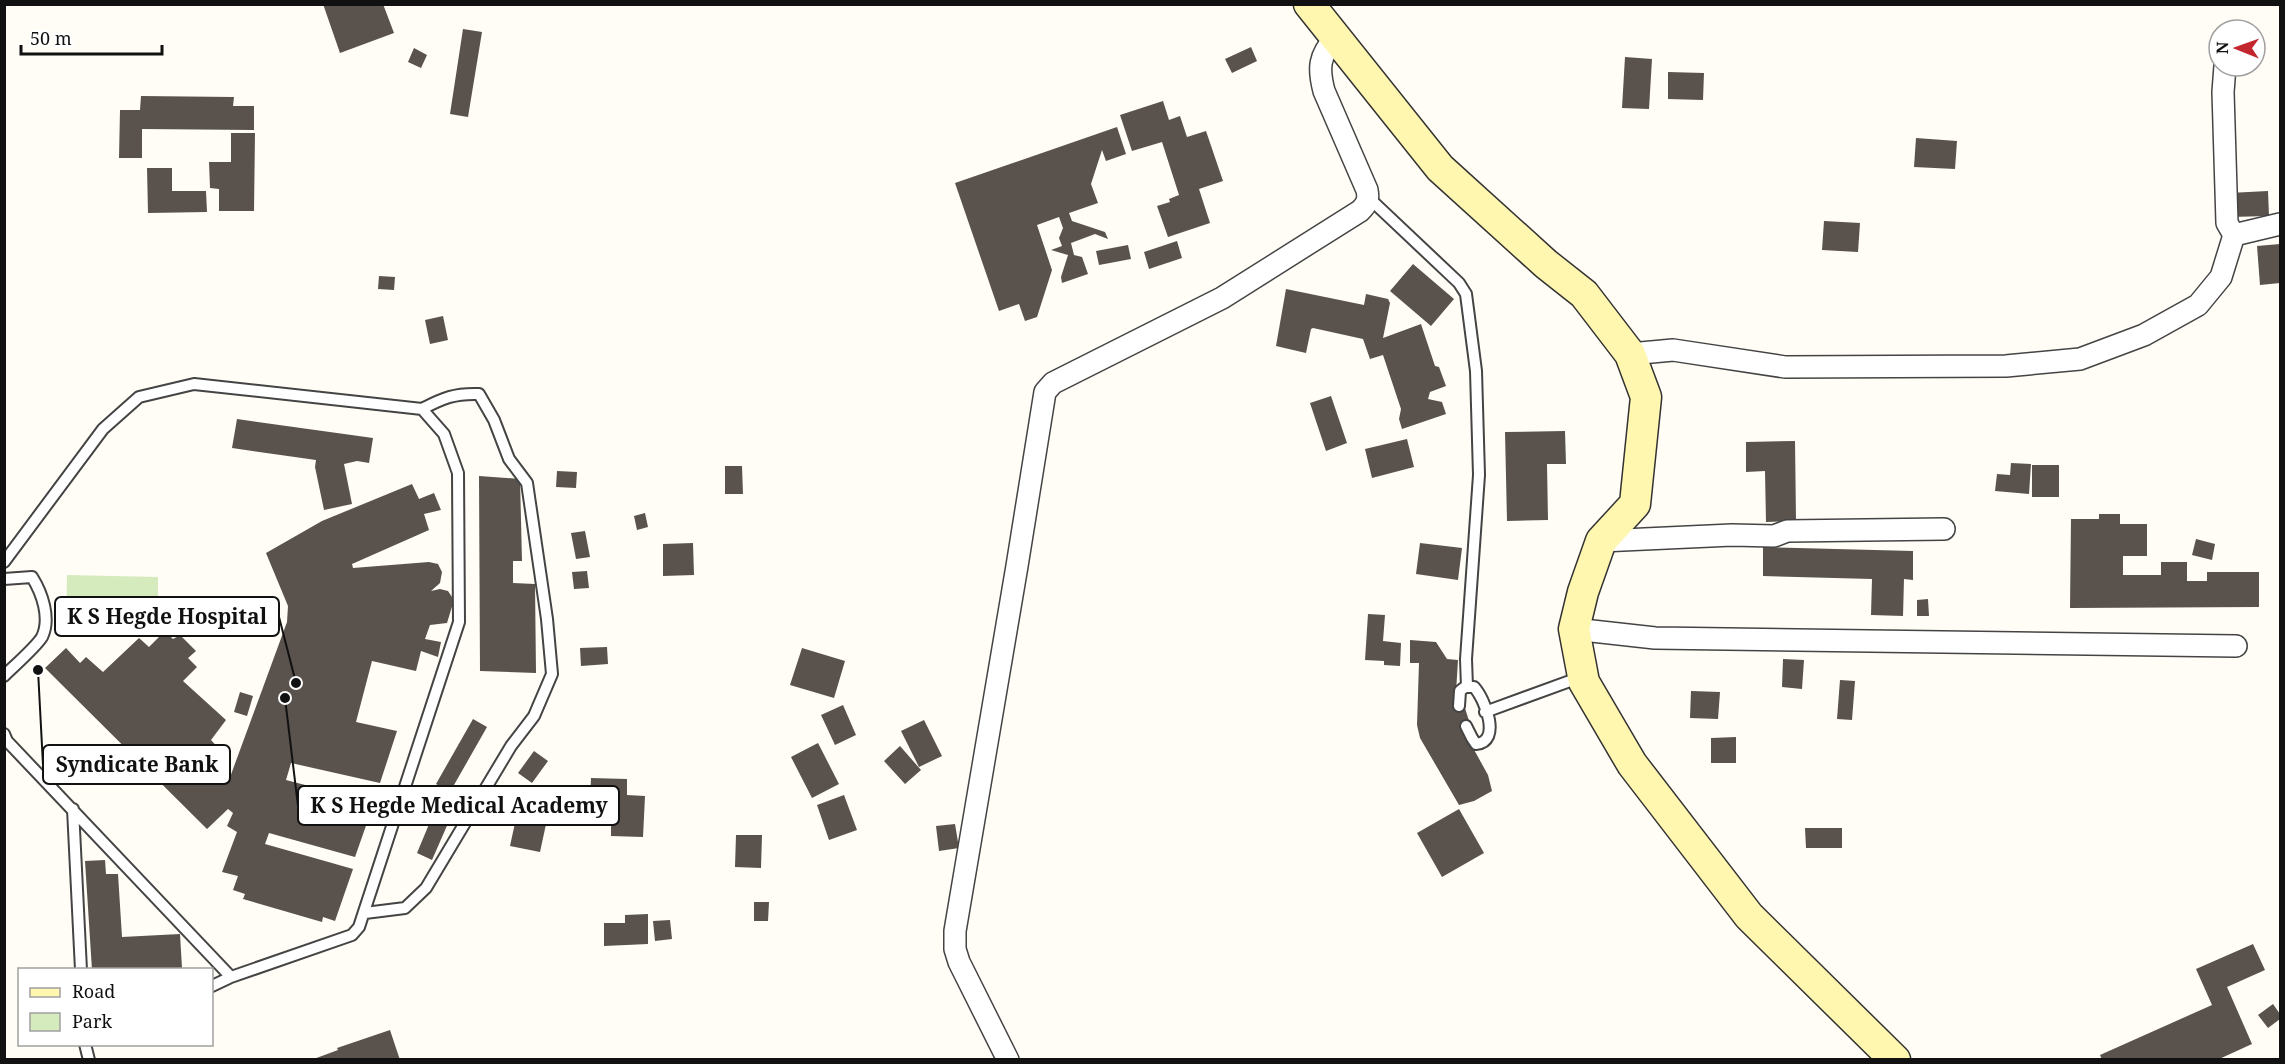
<svg xmlns="http://www.w3.org/2000/svg" width="2285" height="1064" font-family="'Noto Serif',serif">
<style>
.green{fill:#d5ebbd}
.building{fill:#5a524d}
.lines{fill:none;stroke-linecap:round;stroke-linejoin:round}
.lane-casing{stroke:#444;stroke-width:14}
.street-casing{stroke:#444;stroke-width:24}
.secondary-casing{stroke:#333;stroke-width:33}
.lane{stroke:#fff;stroke-width:10}
.street{stroke:#fff;stroke-width:21}
.secondary{stroke:#fff6b0;stroke-width:30}
.leader{fill:none;stroke:#111;stroke-width:2}
.callout-dot{fill:#111;stroke:#fff;stroke-width:2}
.callout{fill:#fff;stroke:#111;stroke-width:2}
.callout-label{font-size:21px;text-anchor:middle;font-weight:bold;fill:#111}
</style>
<rect width="100%" height="100%" fill="#fffdf5"/>
<path class="green" d="M 67,575 L 158,577 L 158,635 L 66,635 Z"/>
<path class="building" d="M 323,4 L 383,4 L 394,33 L 340,53 Z
M 463,29 L 482,32 L 468,117 L 450,114 Z
M 1251,47 L 1257,61 L 1232,73 L 1225,59 Z
M 414,48 L 427,55 L 421,68 L 408,62 Z
M 1625,57 L 1652,59 L 1649,109 L 1622,108 Z
M 1668,72 L 1704,73 L 1703,100 L 1668,99 Z
M 141,96 L 234,97 L 233,106 L 254,106 L 254,130 L 142,129 L 142,158 L 119,158 L 120,110 L 140,110 Z
M 1163,101 L 1169,120 L 1180,116 L 1187,137 L 1206,131 L 1223,181 L 1199,189 L 1210,223 L 1168,237 L 1157,206 L 1170,202 L 1169,199 L 1179,195 L 1162,142 L 1132,151 L 1120,115 Z
M 1117,127 L 1126,154 L 1106,161 L 1102,150 L 1091,184 L 1098,203 L 1069,213 L 1072,221 L 1105,232 L 1108,239 L 1095,234 L 1071,243 L 1074,255 L 1082,257 L 1088,274 L 1062,283 L 1061,277 L 1068,255 L 1051,250 L 1062,246 L 1059,238 L 1063,228 L 1059,217 L 1037,225 L 1052,270 L 1037,317 L 1025,321 L 1019,304 L 999,311 L 955,183 Z
M 231,133 L 255,133 L 254,211 L 219,211 L 219,189 L 210,188 L 209,162 L 231,162 Z
M 1916,138 L 1957,141 L 1955,169 L 1914,167 Z
M 147,168 L 172,168 L 172,191 L 206,191 L 207,212 L 148,213 Z
M 2268,191 L 2269,216 L 2230,217 L 2229,193 Z
M 1824,221 L 1860,223 L 1858,252 L 1822,250 Z
M 1177,241 L 1182,258 L 1149,269 L 1144,252 Z
M 2280,244 L 2280,283 L 2260,285 L 2257,246 Z
M 1128,245 L 1131,259 L 1099,265 L 1096,251 Z
M 1413,264 L 1454,299 L 1431,326 L 1390,291 Z
M 379,276 L 395,277 L 394,290 L 378,289 Z
M 1286,289 L 1364,305 L 1366,294 L 1388,299 L 1390,303 L 1383,338 L 1421,324 L 1435,366 L 1439,367 L 1446,386 L 1430,392 L 1428,399 L 1442,402 L 1446,414 L 1402,429 L 1399,419 L 1401,409 L 1383,355 L 1370,359 L 1363,339 L 1313,328 L 1311,329 L 1306,353 L 1276,346 Z
M 443,316 L 448,340 L 430,344 L 425,320 Z
M 1331,396 L 1347,443 L 1326,451 L 1310,403 Z
M 237,419 L 373,438 L 369,463 L 357,461 L 344,464 L 352,504 L 324,510 L 315,467 L 316,460 L 232,448 Z
M 1565,431 L 1566,464 L 1547,464 L 1548,520 L 1507,521 L 1505,432 Z
M 1407,439 L 1414,467 L 1372,478 L 1365,449 Z
M 1795,441 L 1796,521 L 1766,522 L 1765,471 L 1746,472 L 1746,442 Z
M 2011,463 L 2031,464 L 2029,494 L 1995,491 L 1997,474 L 2010,475 Z
M 2032,465 L 2059,465 L 2059,497 L 2032,497 Z
M 725,466 L 742,466 L 743,494 L 725,494 Z
M 557,471 L 577,472 L 576,488 L 556,487 Z
M 479,476 L 520,479 L 522,561 L 513,561 L 513,583 L 535,584 L 536,673 L 480,671 Z
M 412,484 L 419,499 L 434,493 L 441,510 L 424,514 L 429,530 L 352,564 L 353,568 L 429,562 L 438,564 L 442,572 L 440,583 L 431,591 L 440,589 L 448,591 L 454,600 L 447,623 L 430,625 L 425,639 L 441,642 L 438,657 L 421,651 L 416,671 L 372,661 L 356,722 L 397,731 L 380,783 L 291,763 L 286,780 L 374,803 L 355,857 L 269,833 L 265,844 L 353,869 L 335,921 L 323,917 L 322,922 L 243,899 L 245,894 L 233,890 L 238,876 L 222,872 L 237,832 L 227,826 L 233,813 L 228,809 L 207,829 L 45,668 L 66,648 L 80,663 L 86,657 L 103,672 L 139,638 L 149,647 L 165,631 L 173,639 L 180,635 L 196,651 L 188,658 L 197,667 L 183,681 L 226,720 L 211,740 L 223,753 L 208,768 L 219,778 L 229,780 L 287,622 L 288,606 L 266,553 L 322,521 Z
M 645,513 L 648,527 L 637,530 L 634,516 Z
M 2099,514 L 2120,514 L 2120,524 L 2147,524 L 2147,556 L 2123,556 L 2123,575 L 2161,575 L 2161,562 L 2187,562 L 2187,581 L 2207,581 L 2207,572 L 2259,572 L 2259,607 L 2070,608 L 2071,519 L 2099,519 Z
M 585,531 L 590,557 L 576,559 L 571,533 Z
M 2196,539 L 2215,544 L 2212,560 L 2192,555 Z
M 693,543 L 694,575 L 663,576 L 663,544 Z
M 1420,543 L 1462,548 L 1458,580 L 1416,574 Z
M 1763,547 L 1913,551 L 1913,580 L 1904,579 L 1903,616 L 1871,615 L 1872,579 L 1763,576 Z
M 587,571 L 589,588 L 574,589 L 572,572 Z
M 220,597 L 231,598 L 230,612 L 219,612 Z
M 1928,599 L 1929,616 L 1917,616 L 1917,600 Z
M 1368,614 L 1385,615 L 1383,641 L 1401,643 L 1400,666 L 1384,665 L 1384,661 L 1365,660 Z
M 1410,640 L 1436,642 L 1447,659 L 1458,660 L 1455,708 L 1464,705 L 1470,724 L 1462,728 L 1488,775 L 1492,791 L 1474,801 L 1459,805 L 1420,738 L 1417,725 L 1419,663 L 1410,663 Z
M 607,647 L 608,664 L 581,666 L 580,648 Z
M 802,648 L 845,661 L 834,698 L 790,685 Z
M 1783,659 L 1804,660 L 1802,689 L 1782,687 Z
M 1840,680 L 1855,681 L 1852,720 L 1837,719 Z
M 1691,691 L 1720,692 L 1718,719 L 1690,718 Z
M 240,692 L 253,696 L 247,716 L 234,712 Z
M 843,705 L 856,735 L 835,745 L 821,715 Z
M 473,719 L 487,727 L 450,792 L 436,784 Z
M 924,720 L 942,756 L 919,767 L 901,731 Z
M 1736,737 L 1736,763 L 1711,763 L 1711,738 Z
M 818,743 L 839,784 L 812,798 L 791,757 Z
M 900,746 L 921,770 L 905,784 L 884,761 Z
M 534,751 L 548,761 L 532,783 L 518,773 Z
M 591,778 L 627,779 L 627,795 L 645,796 L 643,837 L 611,836 L 611,826 L 589,825 Z
M 844,795 L 857,830 L 829,840 L 817,805 Z
M 437,805 L 453,812 L 432,860 L 417,853 Z
M 518,809 L 548,815 L 540,852 L 510,846 Z
M 1459,809 L 1484,853 L 1442,877 L 1417,833 Z
M 955,824 L 959,848 L 939,851 L 936,826 Z
M 1805,828 L 1842,828 L 1842,848 L 1806,848 Z
M 736,835 L 762,835 L 761,868 L 735,867 Z
M 105,860 L 106,874 L 118,874 L 122,937 L 180,934 L 182,968 L 92,970 L 85,861 Z
M 754,902 L 769,902 L 768,921 L 754,921 Z
M 648,914 L 648,944 L 604,946 L 604,923 L 625,923 L 625,915 Z
M 670,920 L 672,939 L 655,941 L 653,921 Z
M 2253,944 L 2265,970 L 2227,987 L 2252,1044 L 2217,1060 L 2102,1060 L 2100,1055 L 2212,1005 L 2196,969 Z
M 2273,1004 L 2280,1014 L 2280,1019 L 2268,1028 L 2258,1015 Z
M 390,1030 L 400,1060 L 311,1060 L 338,1050 L 337,1048 Z"/>
<g class="lines">
<g class="lane-casing">
<path id="lane" d="M 1369,198 L 1459,283 L 1466,294 L 1476,371 L 1479,475 L 1466,659 L 1467,687
M 4,562 L 103,429 L 139,397 L 194,384 L 422,409 L 444,434 L 458,473 L 459,622 L 359,927 L 352,935 L 231,977 L 212,986
M 4,579 L 32,577 C 42,593 51,618 42,637 C 36,647 13,667 4,676
M 1459,706 L 1460,691 L 1465,687 L 1474,687 C 1485,699 1502,742 1476,744 L 1472,738 L 1466,726
M 1485,712 L 1581,677
M 4,734 L 7,741 L 231,977
M 73,809 L 81,970
M 365,913 L 405,908 L 426,888 L 511,746 L 534,716 L 552,674 L 547,619 L 527,483 L 509,459 L 494,420 L 479,394 C 455,393 443,398 422,409
M 85,1044 L 89,1060"/>
</g>
<g class="street-casing">
<path id="street" d="M 2234,235 L 2280,224
M 1630,354 L 1673,350 L 1785,367 L 2006,366 L 2080,359 L 2144,335 L 2198,305 L 2221,277 L 2234,235 L 2227,223 L 2223,92 L 2225,66
M 1601,541 L 1732,535 L 1774,536 L 1787,531 L 1944,529
M 1574,629 L 1655,638 L 2236,646
M 1008,1060 L 959,962 L 955,949 L 955,931 L 1017,566 L 1045,392 L 1053,383 L 1222,298 L 1360,211 C 1367,204 1369,200 1367,190 L 1324,91 C 1318,68 1319,56 1335,38"/>
</g>
<g class="secondary-casing">
<path id="secondary" d="M 1309,4 L 1440,168 L 1546,264 L 1584,294 L 1630,354 L 1646,397 L 1635,504 L 1601,541 L 1583,592 L 1574,629 L 1584,682 L 1632,764 L 1749,916 L 1895,1060"/>
</g>
<use href="#lane" class="lane"/>
<use href="#street" class="street"/>
<use href="#secondary" class="secondary"/>
</g>
<path class="leader" d="M296 683L279 617M38 670L43 765M285 698L298 806"/>
<g class="callout-dot">
<circle cx="296" cy="683" r="6"/>
<circle cx="38" cy="670" r="6"/>
<circle cx="285" cy="698" r="6"/>
</g>
<g class="callout">
<rect x="55" y="597" width="224" height="39" rx="6"/>
<rect x="43" y="745" width="187" height="39" rx="6"/>
<rect x="298" y="786" width="321" height="39" rx="6"/>
</g>
<g class="callout-label">
<text x="167" y="624">K S Hegde Hospital</text>
<text x="137" y="772">Syndicate Bank</text>
<text x="459" y="813">K S Hegde Medical Academy</text>
</g>
<rect width="2285" height="1064" fill="none" stroke="#111111" stroke-width="12"/>
<rect x="18" y="968" width="195" height="78" fill="#ffffff" stroke="#a0a0a0" stroke-width="1.5"/>
<rect x="30" y="988" width="30" height="9" fill="#fff6b0" stroke="#a0a0a0" stroke-width="1.5"/>
<text x="72" y="998" font-size="18" fill="#111111">Road</text>
<rect x="30" y="1013" width="30" height="18" fill="#d5ebbd" stroke="#a0a0a0" stroke-width="1.5"/>
<text x="72" y="1028" font-size="18" fill="#111111">Park</text>
<g transform="translate(2237 48) rotate(271)"><circle r="28" fill="#ffffff" stroke="#a0a0a0" stroke-width="1.5"/>
<path d="M0-4.5L10 22L0 15L-10 22Z" fill="#c4262e"/>
<text y="-9" font-size="16" font-weight="bold" text-anchor="middle" fill="#111111">N</text>
</g>
<path d="M21 45v9h141v-9" fill="none" stroke="#111111" stroke-width="3"/>
<text x="30" y="45" font-size="18" fill="#111111" stroke="#ffffff" stroke-width="4.5" paint-order="stroke">50 m</text>
</svg>
